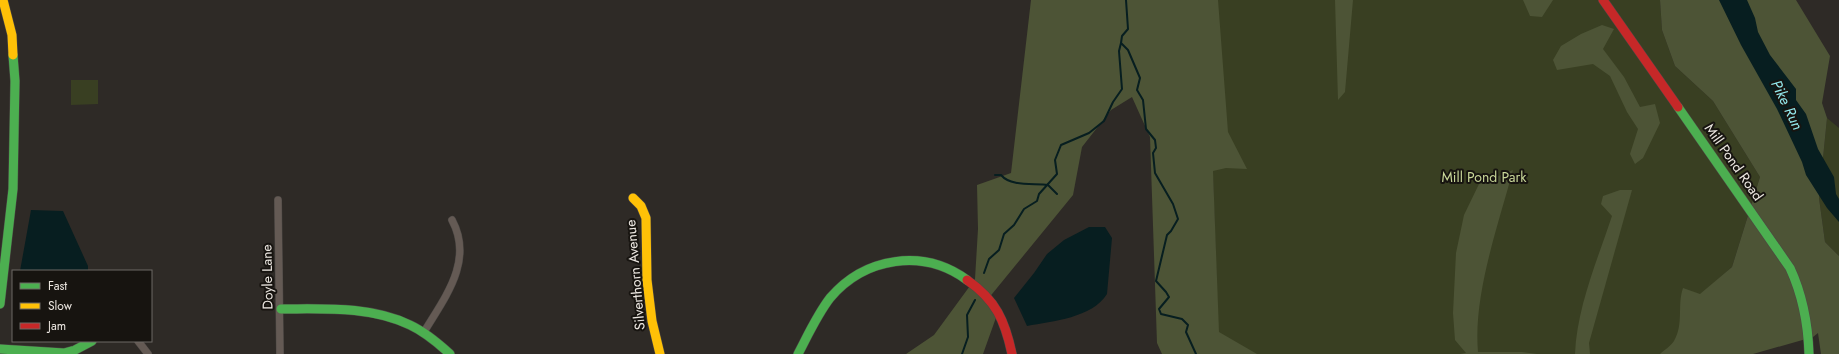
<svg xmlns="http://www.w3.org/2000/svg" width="1839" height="354" font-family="Jost,sans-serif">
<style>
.green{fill:#393f22}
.forest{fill:#4d5436}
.water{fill:#071e20}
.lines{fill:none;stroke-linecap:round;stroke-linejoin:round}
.stream{stroke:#071e20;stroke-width:2}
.street-casing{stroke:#4c4845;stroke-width:8}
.fast-casing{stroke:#4c4845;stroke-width:10}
.slow-casing{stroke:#4c4845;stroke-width:10}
.jam-casing{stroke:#4c4845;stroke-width:10}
.street{stroke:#645a54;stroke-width:7}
.fast{stroke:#4caf50;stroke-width:9}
.slow{stroke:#ffc107;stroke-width:9}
.jam{stroke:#c62828;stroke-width:9}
.labels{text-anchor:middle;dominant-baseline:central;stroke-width:4;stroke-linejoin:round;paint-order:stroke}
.street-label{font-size:14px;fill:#ece7e1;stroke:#171410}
.park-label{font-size:14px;fill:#c8d698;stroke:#171410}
.water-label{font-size:15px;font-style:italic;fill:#93e9ed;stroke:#171410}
</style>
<rect width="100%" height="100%" fill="#2e2a26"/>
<path class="green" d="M 1207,0 L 1660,0 L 1662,30 L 1675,66 L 1713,101 L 1760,177 L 1732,267 L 1700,295 L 1680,354 L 1219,354 Z
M 71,80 L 98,80 L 98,104 L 71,105 Z
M 1827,118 L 1839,128 L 1839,256 L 1825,242 L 1819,198 Z"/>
<path class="forest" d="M 1031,0 L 1218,0 L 1228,132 L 1247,169 L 1226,168 L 1213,171 L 1219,332 L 1257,354 L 1162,354 L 1157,343 L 1150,137 L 1132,97 L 1111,110 L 1082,147 L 1073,195 L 988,299 L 998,312 L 983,354 L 906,354 L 934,335 L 975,279 L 978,229 L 977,185 L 1011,173 Z
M 1335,0 L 1353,0 L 1345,92 L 1338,100 Z
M 1523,0 L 1553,0 L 1542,17 L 1530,16 Z
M 1660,0 L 1796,0 L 1830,56 L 1822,103 L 1827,118 L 1819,198 L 1825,242 L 1839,256 L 1839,354 L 1821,354 L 1818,333 L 1813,337 L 1753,354 L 1660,354 C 1664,350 1671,346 1674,341 C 1684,324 1677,305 1683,288 L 1700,294 L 1732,267 L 1760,177 L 1713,101 L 1675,66 L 1662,30 Z
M 1602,25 L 1614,29 L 1603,49 L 1624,77 L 1640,107 L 1655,104 L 1660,123 L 1643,158 L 1635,164 L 1630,154 L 1638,129 L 1627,112 L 1610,76 L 1593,64 L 1557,70 L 1553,60 L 1561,46 L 1581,34 Z
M 1513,170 C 1498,226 1473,295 1478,352 L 1522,352 L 1537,354 L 1460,354 L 1466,353 L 1455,340 L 1453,313 L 1456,253 L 1464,215 L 1479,184 Z
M 1620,190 L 1632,190 L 1589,343 L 1590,354 L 1575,354 C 1577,307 1597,261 1612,216 L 1601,204 L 1603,196 Z"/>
<path class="water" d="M 1719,0 L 1747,0 L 1755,18 L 1758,32 L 1770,55 L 1796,89 L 1796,100 L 1806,114 L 1818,149 L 1834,177 L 1836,194 L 1839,199 L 1839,222 L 1827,208 L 1806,175 L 1802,162 L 1777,109 L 1741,45 Z
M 31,210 L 63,211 L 88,266 L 88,271 L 20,271 Z
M 1089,227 L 1105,227 L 1112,238 L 1107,294 C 1092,318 1053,321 1027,326 L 1014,298 L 1034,273 L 1047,254 L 1064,240 Z"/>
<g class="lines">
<path class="stream" d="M 1126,0 L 1128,29 L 1122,36 L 1121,43 L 1128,50 L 1140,78 L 1137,90 L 1143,100 L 1146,129 L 1155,140 L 1156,148 L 1153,153 L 1155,173 L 1173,204 L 1178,219 L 1171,231 L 1167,235 L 1156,281 L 1166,292 L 1169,297 L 1159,309 L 1161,314 L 1182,319 L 1188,325 L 1186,332 L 1196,354
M 995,175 L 1001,175 C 1011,187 1034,183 1048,185 L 1057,194
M 984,273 L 989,259 L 999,250 L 1004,234 L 1014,225 L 1024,209 L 1037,201 L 1039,194 L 1057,174 L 1055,160 L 1061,145 L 1089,133 L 1104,121 L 1113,102 L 1122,89 L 1119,51 L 1121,43
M 962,354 L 968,337 L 967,315 L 975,300"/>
<g class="street-casing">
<path id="street" d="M 278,200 L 280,354
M 424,332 C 445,297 474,261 452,220
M 138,341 L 148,354"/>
</g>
<g class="fast-casing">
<path id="fast" d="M 1678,107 L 1790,268 C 1803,296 1808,324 1809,354
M 0,304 L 13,189 L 15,81 L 13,55
M 281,309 C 325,309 370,306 410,325 C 425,332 438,343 450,354
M 0,349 L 64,353 L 75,350 L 92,341
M 798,354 C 808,335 817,315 830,298 C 865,257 923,248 967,280"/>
</g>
<g class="slow-casing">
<path id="slow" d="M 3,0 L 12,35 L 13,55
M 633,198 L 641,206 L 646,218 L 647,280 L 652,321 L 660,354"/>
</g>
<g class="jam-casing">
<path id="jam" d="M 1603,0 L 1678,107
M 967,280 C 996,300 1005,321 1012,354"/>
</g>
<use href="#street" class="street"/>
<use href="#fast" class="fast"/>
<use href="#slow" class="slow"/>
<use href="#jam" class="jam"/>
</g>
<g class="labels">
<g class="street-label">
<text transform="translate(1734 162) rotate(55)">Mill Pond Road</text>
<text transform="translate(635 275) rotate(-95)">Silverthorn Avenue</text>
<text transform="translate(267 277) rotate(-91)">Doyle Lane</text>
</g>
<g class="park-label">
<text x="1484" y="177">Mill Pond Park</text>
</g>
<g class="water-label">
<text transform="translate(1787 105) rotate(64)">Pike Run</text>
</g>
</g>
<rect x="12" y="270" width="140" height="72" fill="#171410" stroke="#6c6864"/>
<rect x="20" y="283" width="20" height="6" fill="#4caf50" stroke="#6c6864"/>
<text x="48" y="290" font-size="12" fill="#ece7e1">Fast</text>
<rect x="20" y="303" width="20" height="6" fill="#ffc107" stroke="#6c6864"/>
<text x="48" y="310" font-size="12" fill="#ece7e1">Slow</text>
<rect x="20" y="323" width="20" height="6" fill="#c62828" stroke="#6c6864"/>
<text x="48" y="330" font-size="12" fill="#ece7e1">Jam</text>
</svg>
